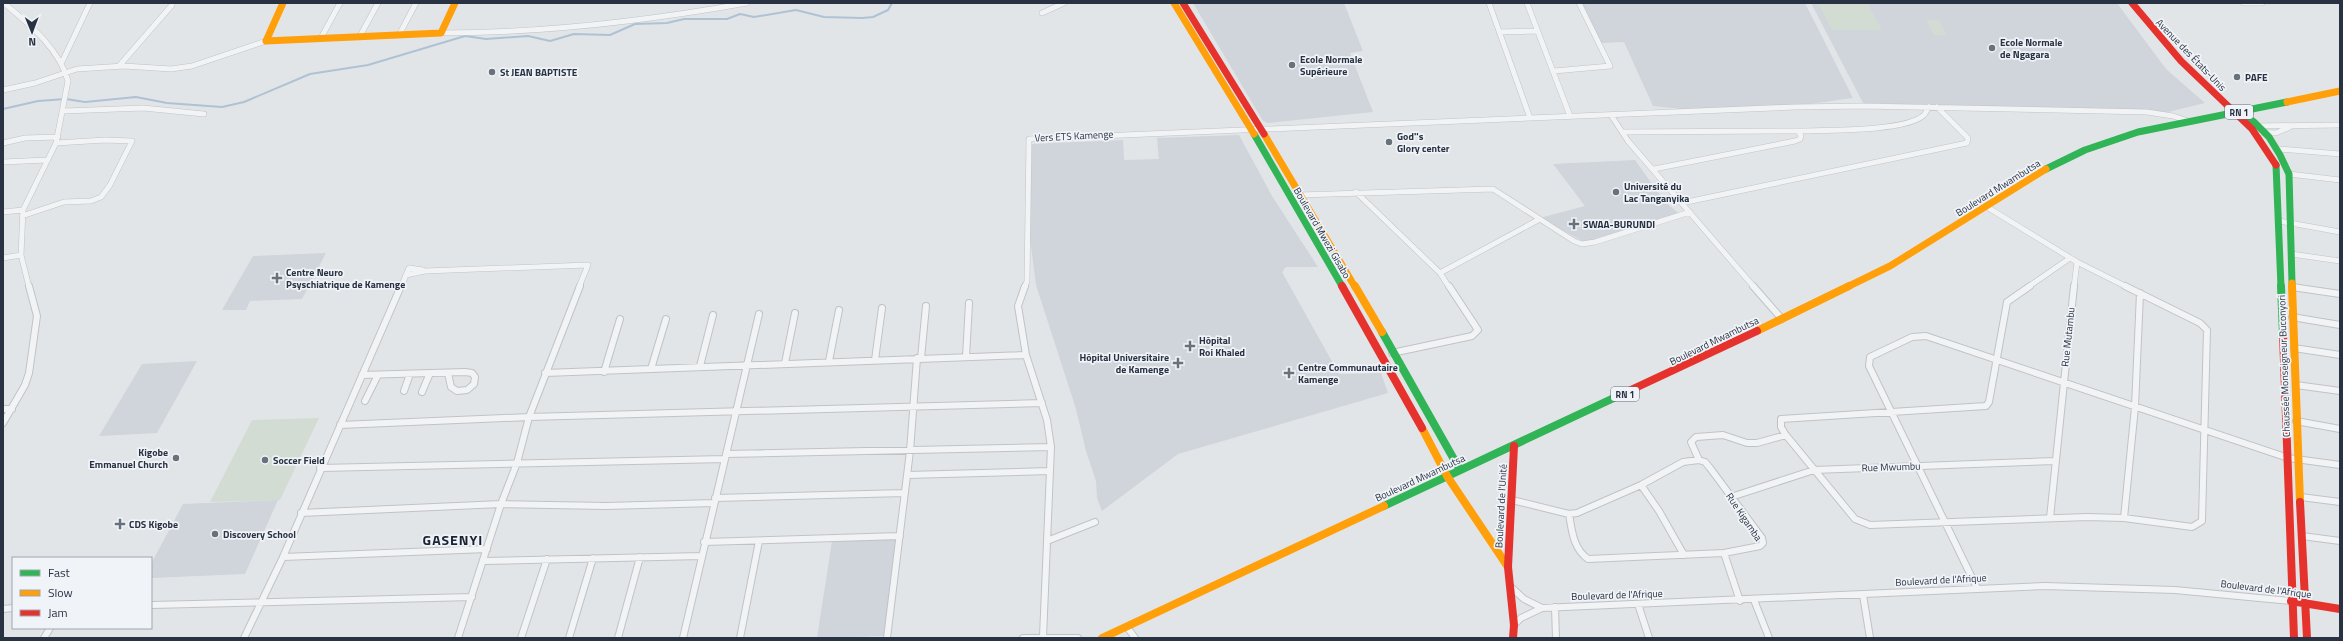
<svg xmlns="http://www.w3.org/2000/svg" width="2343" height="641" font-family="'Titillium Web',sans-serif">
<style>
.built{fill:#d0d4db}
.green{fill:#d3dcd3}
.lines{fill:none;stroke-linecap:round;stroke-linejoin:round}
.stream{stroke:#afc2d4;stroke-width:2}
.street-far1-casing{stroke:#c0c3c6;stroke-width:6}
.street-casing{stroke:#c0c3c6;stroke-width:8}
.street-far1{stroke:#f2f3f4;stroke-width:5}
.street{stroke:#f2f3f4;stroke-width:6}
.fast-far1{stroke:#30b455;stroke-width:7}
.fast{stroke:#30b455;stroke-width:8}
.slow-far1{stroke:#ff9f0a;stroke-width:7}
.slow{stroke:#ff9f0a;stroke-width:8}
.jam-far1{stroke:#e5322d;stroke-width:7}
.jam{stroke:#e5322d;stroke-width:8}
.poi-dot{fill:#69717c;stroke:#f0f3f7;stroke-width:1.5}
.labels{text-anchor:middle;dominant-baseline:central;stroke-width:3.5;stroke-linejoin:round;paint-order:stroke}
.shield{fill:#f0f3f7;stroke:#646c78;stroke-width:1}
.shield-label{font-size:9px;font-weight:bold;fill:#283242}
.poi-label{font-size:10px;font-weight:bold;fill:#283242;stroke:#f0f3f7;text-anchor:start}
.street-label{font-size:10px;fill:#283242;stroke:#f0f3f7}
.district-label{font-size:14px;font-weight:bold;letter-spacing:1px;fill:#1a2333;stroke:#f0f3f7}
</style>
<rect width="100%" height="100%" fill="#e2e5e8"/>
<path class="built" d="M 1193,3 L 1344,3 L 1363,51 L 1350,53 L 1373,112 L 1268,123 L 1263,121 Z
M 1582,3 L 1805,3 L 1853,98 L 1794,106 L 1691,110 L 1653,106 L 1624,42 L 1601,43 Z
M 1811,3 L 2117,3 L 2166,69 L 2205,103 L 2168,112 L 1863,103 Z
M 1239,135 L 1272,196 L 1318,267 L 1286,267 L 1282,272 L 1339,374 L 1381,373 L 1388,393 L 1178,454 L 1102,511 L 1097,498 L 1096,481 L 1086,451 L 1076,409 L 1036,285 L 1029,230 L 1032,144 L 1123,140 L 1124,160 L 1159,159 L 1157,138 Z
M 1635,160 L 1665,202 L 1682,216 L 1610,238 L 1611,240 L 1588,244 L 1540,218 L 1585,206 L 1553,164 Z
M 326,253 L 302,299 L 250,301 L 246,310 L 222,310 L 253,256 Z
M 197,361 L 157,433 L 99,436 L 142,364 Z
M 278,500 L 245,574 L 151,578 L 151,564 L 183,504 Z
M 896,539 L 884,636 L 817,638 L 832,541 Z"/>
<path class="green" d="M 1818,3 L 1867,3 L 1882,30 L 1832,30 Z
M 1926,20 L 1939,20 L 1947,35 L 1934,35 Z
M 319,418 L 280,500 L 210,502 L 252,420 Z"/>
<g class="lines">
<path class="stream" d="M 3,109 L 38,101 L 66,99 L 85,102 L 136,97 L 167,103 L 222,107 L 244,102 L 310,74 L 368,65 L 465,36 L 486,39 L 528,36 L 550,41 L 574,34 L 610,35 L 635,24 L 667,23 L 684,19 L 727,19 L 740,14 L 754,17 L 796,10 L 824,17 L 862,18 L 873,17 L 888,10 L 892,3"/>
<g class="street-far1-casing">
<path id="street-far1" d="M 4,3 C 29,24 59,48 68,81 L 56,143 L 23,210 L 21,255 L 29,287
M 1489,3 L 1530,118
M 1527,3 L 1570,116
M 2244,3 L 2262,3
M 1042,13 L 1064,3
M 1499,32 L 1537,31
M 441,33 C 543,33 646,21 747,3
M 399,35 L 416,3
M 360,36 L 378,3
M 321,38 L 340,3
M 62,62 L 90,3
M 119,66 L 172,5
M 1554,71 L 1610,66 L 1579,3
M 3,90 L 35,83 L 77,69 L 124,66 L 171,69 L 192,66 L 266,41
M 64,111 L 143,108 L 204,114
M 1611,115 L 1628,141 L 1754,287
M 2256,126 L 2340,125
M 1798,131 C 1824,130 1906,132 1924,115 C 1926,113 1927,109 1929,107
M 1622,132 L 1798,131 L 1801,136 L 1800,139 L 1795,141 L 1654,169
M 2254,132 L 2276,133 L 2290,127
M 3,143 L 25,138 L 58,137
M 2279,149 L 2340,154
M 3,162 L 47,160
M 2289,174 L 2340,180
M 1356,192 L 1440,273 L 1449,287
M 1290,197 L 1299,195 L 1493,189 L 1574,241 L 1582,244 L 1595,242 L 1690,212
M 1682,203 L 1967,143 L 1968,138 L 1937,107
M 1987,207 L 2077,262 L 2074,287
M 3,212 L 23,210
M 22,216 L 64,202 L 91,201 L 101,197 L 110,185 L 132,141 L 105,140 L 56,143
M 2279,221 L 2340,232
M 2291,254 L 2340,261
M 3,258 L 21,255
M 2077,262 L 2127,287
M 1440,273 L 1538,220
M 406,275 L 425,271 L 588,265 L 579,287
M 401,287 L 409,268 L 423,270
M 1025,287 L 1027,281 L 1029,139 L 1795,107 L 1863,106 L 2147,112 L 2173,116 L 2188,121
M 2028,287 L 2070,258"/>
</g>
<g class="street-casing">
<path id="street" d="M 1025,286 L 1018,306 L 1026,355 L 1047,420 L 1051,447 L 1043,637
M 1753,286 L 1782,319
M 2030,286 L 2007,302 L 1989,402 L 1986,406 L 1781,419 L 1781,427 L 1785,434 L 1855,519 L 1870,525 L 2087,517 L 2124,518 L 2192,527 L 2202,521 L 2207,330 L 2200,323 L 2125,286
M 2292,287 L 2340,294
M 2292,317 L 2340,325
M 2294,348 L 2340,355
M 1392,353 L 1472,336 L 1478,330 L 1449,286
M 966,357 L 969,303
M 921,358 L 926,306
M 875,360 L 882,308
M 829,361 L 839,310
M 785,363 L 795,313
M 700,366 L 713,315
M 651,369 L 666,319
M 604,372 L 620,319
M 545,373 L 1026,355
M 362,375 L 465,372 L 472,373 L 475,377 L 474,384 L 467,390 L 457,391 L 451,387 L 448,373
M 2296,385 L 2340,391
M 404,391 L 410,374
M 422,392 L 430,373
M 365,401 L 378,375
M 3,409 L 12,409
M 2296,421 L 2340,429
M 3,423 L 25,385 L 29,373 L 37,316 L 29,286
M 340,425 L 529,417 L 1042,403
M 726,454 L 1051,447
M 1699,460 L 1691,442 L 1696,437 L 1723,435 L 1747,443 L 1757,443 L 1786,435
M 1699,460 L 1705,462 L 1710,468 L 1762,538 L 1763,543 L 1760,546 L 1724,553 L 1588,559 C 1573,548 1572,531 1569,514 L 1577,513 L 1641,485 L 1683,462 Z
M 320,468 L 725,459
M 907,475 L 1050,471
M 1641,485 L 1659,511 L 1684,555
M 1731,497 L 1814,470 L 2055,461
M 2301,497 L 2340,502
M 715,498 L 904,493
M 1512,500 L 1569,514
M 301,513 L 501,504 L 606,506 L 714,503
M 2050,518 L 2074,286
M 2124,518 L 2135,407 L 2140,293
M 2302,536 L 2340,541
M 1047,541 L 1095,522
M 704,542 L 900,536
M 1724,553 L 1740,601
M 283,557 L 487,549
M 483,561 L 701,556
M 1511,587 L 1524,599 L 1542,608
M 1977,588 L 1869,366 L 1870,357 L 1912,337 L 1926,336 L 2288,458 L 2340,465
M 1863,595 L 1870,638
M 1754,600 L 1769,638
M 1638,604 L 1649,638
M 151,605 L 472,597
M 1555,607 L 1556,638
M 3,609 L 13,608
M 1514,625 L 1521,618 L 1542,608 L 2045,586 L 2175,590 L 2291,601
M 1127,627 L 1135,638
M 44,638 L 50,628
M 244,638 L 283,557 L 401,286
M 458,638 L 501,504 L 517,463 L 529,417 L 580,286
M 521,638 L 547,559
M 569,638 L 593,558
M 618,638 L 640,557
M 683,638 L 759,314
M 740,638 L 759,541
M 887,638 L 910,451 L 917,358
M 1023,638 L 1078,638"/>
</g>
<use href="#street-far1" class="street-far1"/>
<use href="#street" class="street"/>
<path class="fast-far1" d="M 2237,109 L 2254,122 L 2269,137 L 2280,155 L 2289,174 L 2292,283
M 1254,134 L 1342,286
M 2276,165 L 2281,287
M 2046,169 L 2085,150 L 2138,132 L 2287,102"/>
<path class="fast" d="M 2281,286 L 2283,334
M 1382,332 L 1460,470
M 1384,506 L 1618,396"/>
<path class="slow-far1" d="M 283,3 L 266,41 L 441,33 L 455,3
M 1174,3 L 1254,134
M 2287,102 L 2340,91
M 1264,134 L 1355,287
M 2292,283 L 2292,287
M 1847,287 L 1890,266 L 2046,169"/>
<path class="slow" d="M 1355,286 L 1382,332
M 2292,286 L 2300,502
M 1757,331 L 1849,286
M 1422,428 L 1447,476
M 1447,476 L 1508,567
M 1102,638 L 1384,506"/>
<path class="jam-far1" d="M 1183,3 L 1264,134
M 2132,3 L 2181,61 L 2252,129 L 2276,165"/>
<path class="jam" d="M 1342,286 L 1422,428
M 2283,334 L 2294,638
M 1618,396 L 1757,331
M 2300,502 L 2307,638
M 2291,601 L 2340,609
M 1513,638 L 1514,625 L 1508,567 L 1514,446"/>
</g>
<g class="poi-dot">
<circle cx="1992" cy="48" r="4"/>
<circle cx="1292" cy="65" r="4"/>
<circle cx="492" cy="72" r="4"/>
<circle cx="2237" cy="77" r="4"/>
<circle cx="1389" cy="142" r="4"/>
<circle cx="1616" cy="192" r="4"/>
<path d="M1572 218h4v4h4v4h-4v4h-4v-4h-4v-4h4z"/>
<path d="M275 272h4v4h4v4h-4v4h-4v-4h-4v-4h4z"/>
<path d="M1188 340h4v4h4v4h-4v4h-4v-4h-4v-4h4z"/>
<path d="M1176 357h4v4h4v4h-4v4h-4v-4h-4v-4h4z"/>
<path d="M1287 367h4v4h4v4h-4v4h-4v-4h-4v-4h4z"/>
<circle cx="176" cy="458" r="4"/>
<circle cx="265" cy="460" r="4"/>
<path d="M118 518h4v4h4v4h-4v4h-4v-4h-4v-4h4z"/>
<circle cx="215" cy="534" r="4"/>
</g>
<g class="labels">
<g class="shield">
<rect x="2225" y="105" width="28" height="14" rx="3"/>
<rect x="1611" y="387" width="28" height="14" rx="3"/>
</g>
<g class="shield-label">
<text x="2239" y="112">RN 1</text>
<text x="1625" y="394">RN 1</text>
</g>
<g class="poi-label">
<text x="2000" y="42">Ecole Normale<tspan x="2000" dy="12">de Ngagara</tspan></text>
<text x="1300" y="59">Ecole Normale<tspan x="1300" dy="12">Supérieure</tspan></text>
<text x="500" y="72">St JEAN BAPTISTE</text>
<text x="2245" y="77">PAFE</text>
<text x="1397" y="136">God''s<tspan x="1397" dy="12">Glory center</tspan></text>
<text x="1624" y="186">Université du<tspan x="1624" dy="12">Lac Tanganyika</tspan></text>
<text x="1583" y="224">SWAA-BURUNDI</text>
<text x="286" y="272">Centre Neuro<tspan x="286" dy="12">Psyschiatrique de Kamenge</tspan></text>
<text x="1199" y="340">Hôpital<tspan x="1199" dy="12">Roi Khaled</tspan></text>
<text x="1169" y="357" text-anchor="end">Hôpital Universitaire<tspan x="1169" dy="12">de Kamenge</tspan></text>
<text x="1298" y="367">Centre Communautaire<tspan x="1298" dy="12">Kamenge</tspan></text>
<text x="168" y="452" text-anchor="end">Kigobe<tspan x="168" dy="12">Emmanuel Church</tspan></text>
<text x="273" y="460">Soccer Field</text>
<text x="129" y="524">CDS Kigobe</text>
<text x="223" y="534">Discovery School</text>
</g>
<g class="street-label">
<text transform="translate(2191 55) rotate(46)">Avenue des États-Unis</text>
<text transform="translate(1074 136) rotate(-3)">Vers ETS Kamenge</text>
<text transform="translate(1998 188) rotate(-32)">Boulevard Mwambutsa</text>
<text transform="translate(1322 233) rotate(60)">Boulevard Mwezi Gisabo</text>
<text transform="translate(2068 337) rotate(-84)">Rue Mutambu</text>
<text transform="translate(1714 341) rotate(-26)">Boulevard Mwambutsa</text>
<text transform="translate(2284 366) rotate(-92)">Chaussée Monseigneur Buconyori</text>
<text transform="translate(1891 467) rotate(-2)">Rue Mwumbu</text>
<text transform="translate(1420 478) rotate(-25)">Boulevard Mwambutsa</text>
<text transform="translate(1501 506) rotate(-87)">Boulevard de l'Unité</text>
<text transform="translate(1744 517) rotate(56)">Rue Kigamba</text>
<text transform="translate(1941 580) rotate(-3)">Boulevard de l'Afrique</text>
<text transform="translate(2266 589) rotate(7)">Boulevard de l'Afrique</text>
<text transform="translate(1617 595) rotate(-2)">Boulevard de l'Afrique</text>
</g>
<g class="district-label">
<text x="453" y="539">GASENYI</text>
</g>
</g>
<rect width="2343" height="641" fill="none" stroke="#283242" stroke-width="8"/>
<rect x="12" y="557" width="140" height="72" fill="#f0f3f7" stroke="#a0a6af"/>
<rect x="20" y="570" width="20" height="6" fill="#30b455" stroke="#a0a6af"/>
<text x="48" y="577" font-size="12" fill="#283242">Fast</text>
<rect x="20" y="590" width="20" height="6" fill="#ff9f0a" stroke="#a0a6af"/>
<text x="48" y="597" font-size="12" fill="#283242">Slow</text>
<rect x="20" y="610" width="20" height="6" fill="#e5322d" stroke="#a0a6af"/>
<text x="48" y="617" font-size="12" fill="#283242">Jam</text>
<g transform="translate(32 32) rotate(179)" stroke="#f0f3f7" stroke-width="3" paint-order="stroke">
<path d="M0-3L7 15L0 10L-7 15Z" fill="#283242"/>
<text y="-6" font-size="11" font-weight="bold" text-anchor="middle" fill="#283242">N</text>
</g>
</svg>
